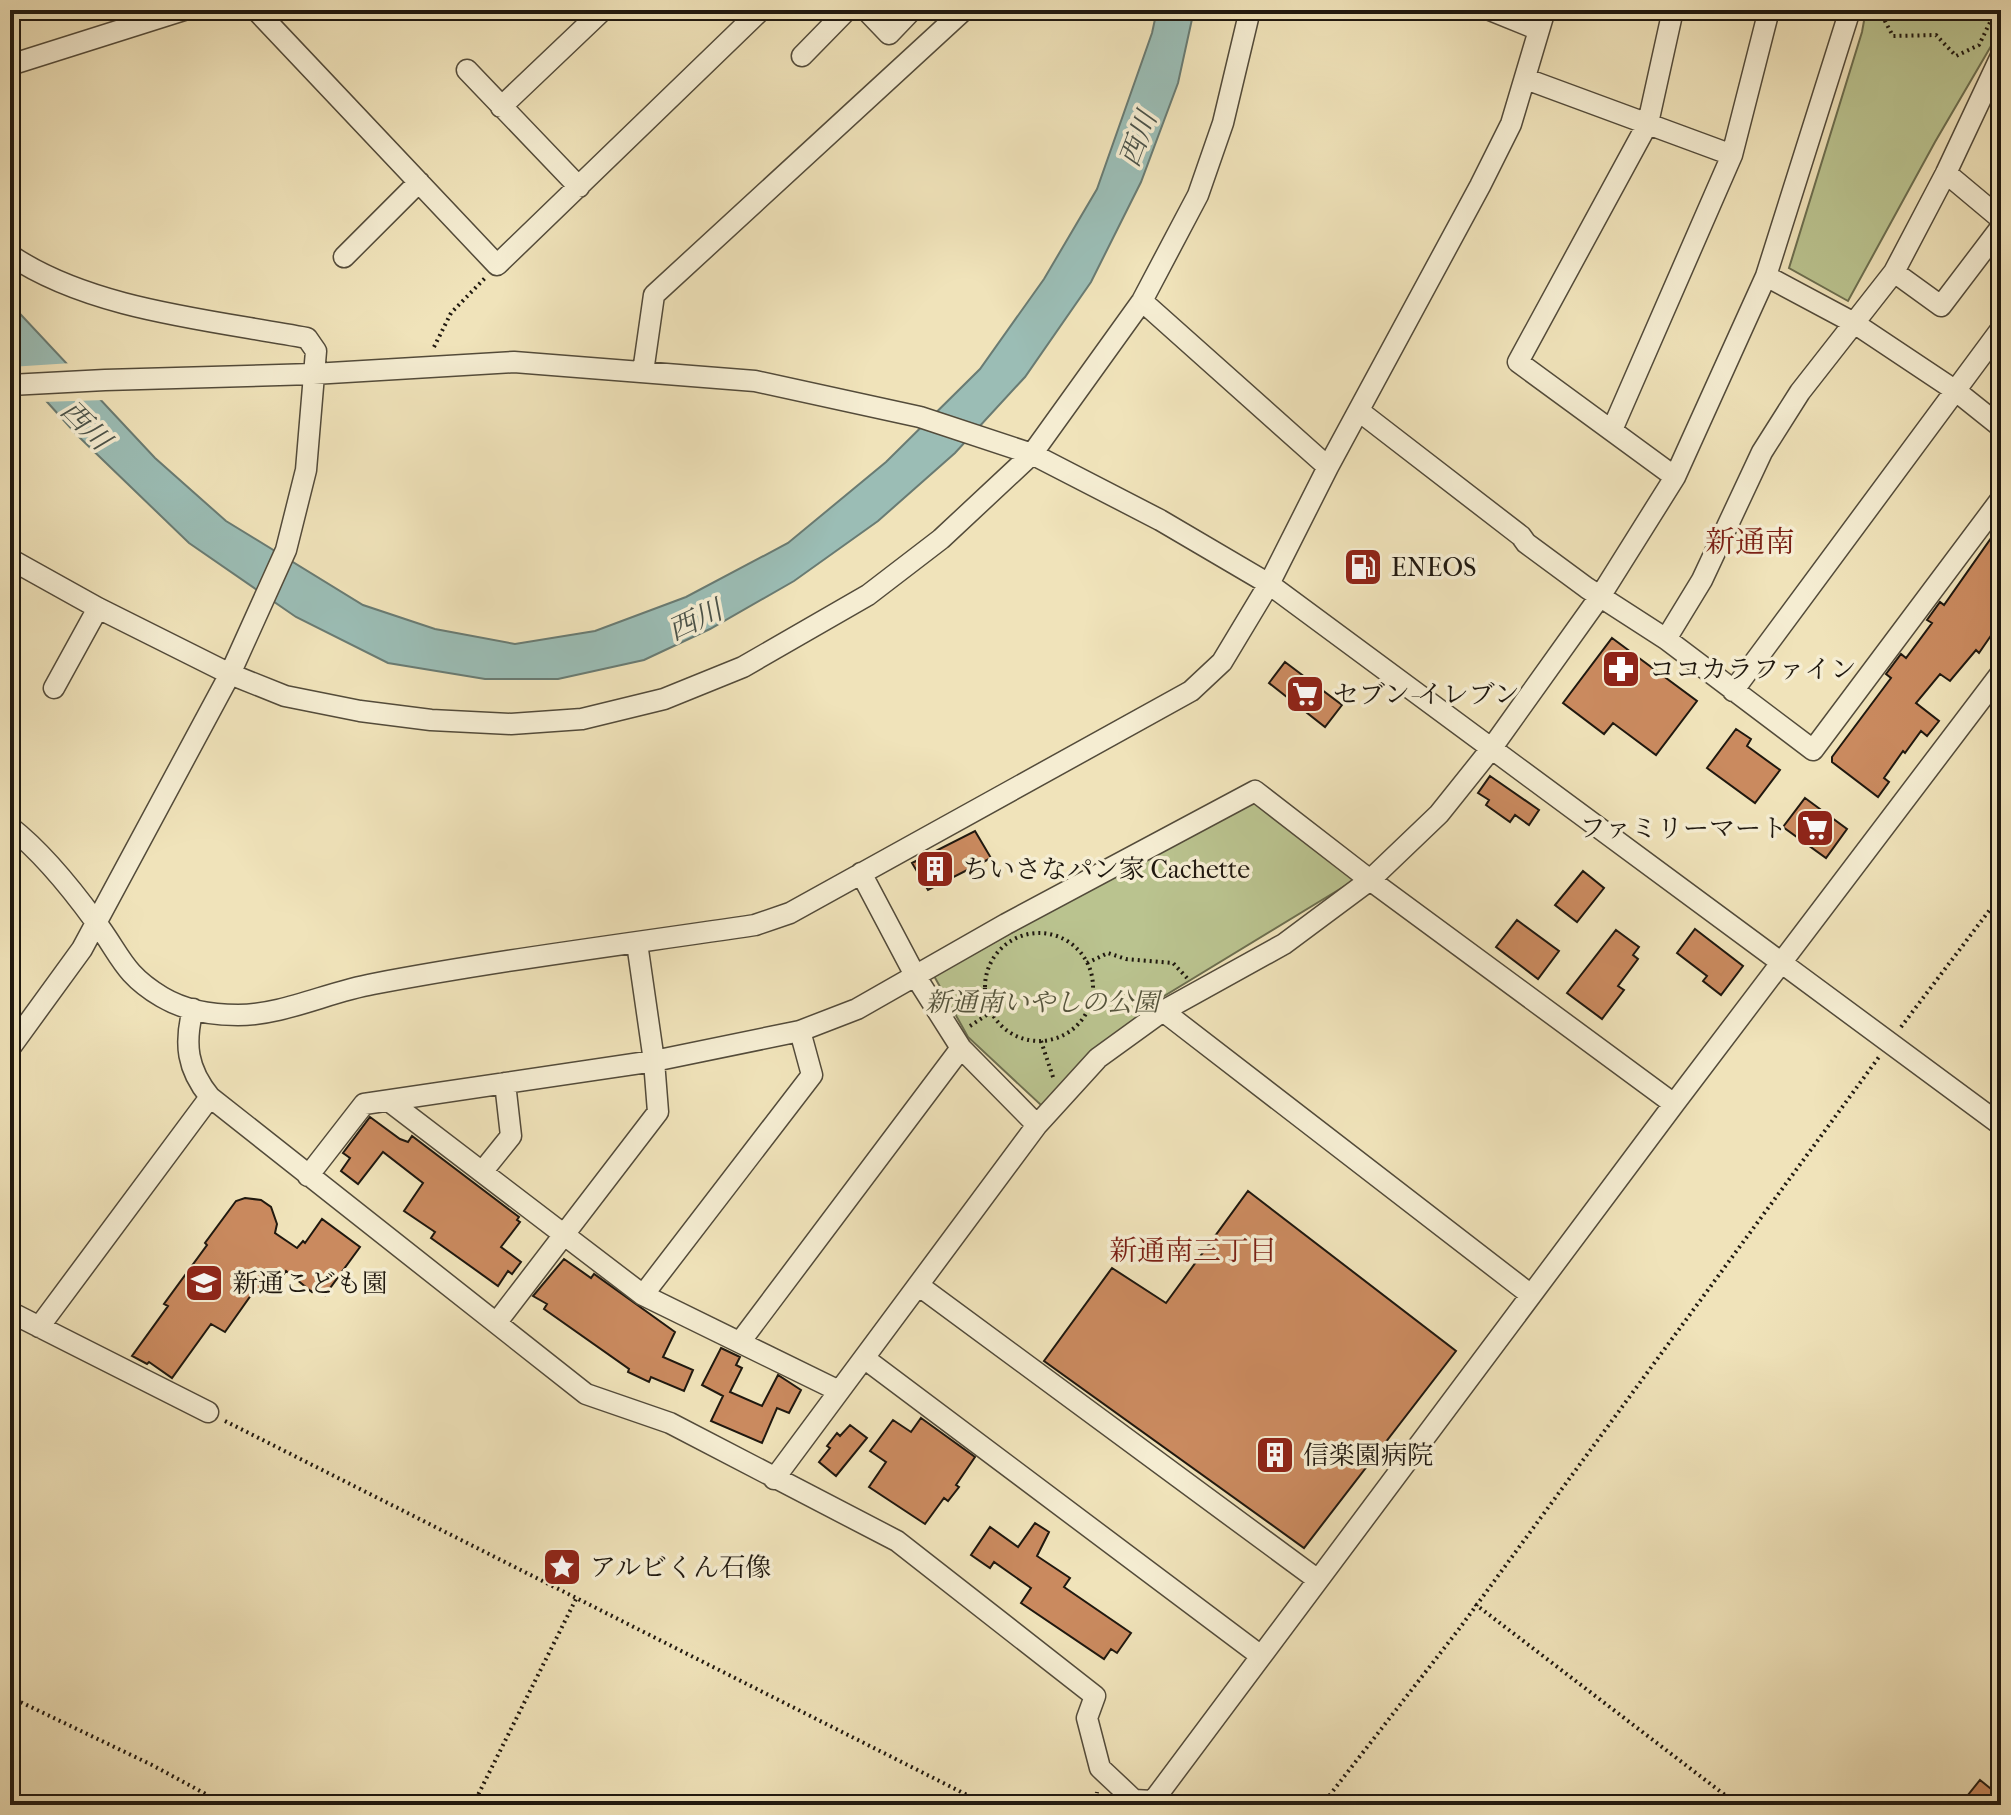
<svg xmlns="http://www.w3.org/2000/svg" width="2011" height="1815" font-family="'IM FELL French Canon','Noto Serif JP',serif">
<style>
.green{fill:#bac38f;stroke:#6c6e4f;stroke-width:2}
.water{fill:#9bbdb5;stroke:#697b73;stroke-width:2}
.pier{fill:#f0e3ba}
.building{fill:#ca8a5f;stroke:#1f180f;stroke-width:2}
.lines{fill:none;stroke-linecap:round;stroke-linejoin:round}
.minor-casing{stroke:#534b3a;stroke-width:23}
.path{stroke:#1f180f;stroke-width:4;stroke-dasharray:2 4;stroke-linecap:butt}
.minor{stroke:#f5edd2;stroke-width:20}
.labels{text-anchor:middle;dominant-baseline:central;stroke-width:7;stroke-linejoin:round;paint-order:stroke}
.poi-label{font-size:26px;fill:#1f180f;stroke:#f5edd2;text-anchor:start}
.park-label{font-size:26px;font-style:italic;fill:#55543c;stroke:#f5edd2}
.water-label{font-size:28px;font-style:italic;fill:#4a5249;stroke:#f5edd2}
.neighbourhood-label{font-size:28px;fill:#7a1f14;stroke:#f5edd2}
.quarter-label{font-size:30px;fill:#7a1f14;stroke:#f5edd2}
</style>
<rect width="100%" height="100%" fill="#f0e3ba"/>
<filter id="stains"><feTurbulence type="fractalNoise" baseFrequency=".0025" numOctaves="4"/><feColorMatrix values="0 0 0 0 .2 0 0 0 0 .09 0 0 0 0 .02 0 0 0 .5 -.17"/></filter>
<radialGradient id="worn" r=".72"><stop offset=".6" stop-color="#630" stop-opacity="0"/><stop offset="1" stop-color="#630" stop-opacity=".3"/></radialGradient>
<path class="green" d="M 1866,10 L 2001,10 L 2001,29 L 1935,142 L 1848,301 L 1789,268 L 1862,32 Z
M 1254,797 L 1358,878 L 1156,1001 L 1042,1106 L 968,1037 L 934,976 Z"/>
<path class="water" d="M 1157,10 L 1194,10 L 1178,83 L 1141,182 L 1091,282 L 1025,377 L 955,453 L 878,521 L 794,581 L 710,629 L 644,660 L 558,679 L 485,679 L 388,663 L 296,617 L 189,543 L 77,435 L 10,361 L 10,303 L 155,458 L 226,521 L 363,605 L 435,629 L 515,644 L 595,631 L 686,597 L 788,543 L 886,462 L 980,369 L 1044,279 L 1097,189 L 1152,33 Z"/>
<path class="pier" d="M 72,363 L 106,400 L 41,402 L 10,367 Z"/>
<path class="building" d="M 2001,524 L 2001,621 L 1979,653 L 1976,650 L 1950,681 L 1940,674 L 1916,703 L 1939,721 L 1927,736 L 1921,731 L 1905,753 L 1903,751 L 1884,778 L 1889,782 L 1878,797 L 1832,762 L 1832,757 L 1891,678 L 1886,674 L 1901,654 L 1906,658 L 1932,623 L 1927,620 L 1940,602 L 1944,605 Z
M 1612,638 L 1697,701 L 1656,755 L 1613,723 L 1604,734 L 1563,703 Z
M 1285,662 L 1342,705 L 1325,727 L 1269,683 Z
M 1736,729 L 1751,739 L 1747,746 L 1780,770 L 1755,803 L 1707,768 Z
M 1490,776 L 1539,810 L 1529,825 L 1515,815 L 1510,822 L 1486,805 L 1489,800 L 1478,793 Z
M 1805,798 L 1847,829 L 1826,858 L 1783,827 Z
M 975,831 L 991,858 L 928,890 L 912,863 Z
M 1583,871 L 1604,888 L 1577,922 L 1555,905 Z
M 1517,920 L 1559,951 L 1538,979 L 1496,947 Z
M 1695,929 L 1743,966 L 1721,995 L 1703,981 L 1707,976 L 1677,953 Z
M 1616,930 L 1639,947 L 1633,955 L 1638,959 L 1618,986 L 1624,990 L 1602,1019 L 1567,993 Z
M 370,1117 L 400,1139 L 408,1142 L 412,1136 L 519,1217 L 517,1220 L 520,1222 L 501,1247 L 521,1262 L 512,1274 L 508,1271 L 498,1286 L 431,1238 L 435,1232 L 404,1211 L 423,1183 L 383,1152 L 358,1184 L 341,1171 L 350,1158 L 343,1153 Z
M 1248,1191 L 1456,1351 L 1304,1548 L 1044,1361 L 1112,1268 L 1166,1303 Z
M 245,1198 L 261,1200 L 271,1207 L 277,1224 L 275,1233 L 297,1248 L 303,1241 L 305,1243 L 322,1219 L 360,1247 L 325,1295 L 315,1288 L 312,1292 L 286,1271 L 281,1278 L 273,1275 L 260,1293 L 254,1291 L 225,1332 L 211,1324 L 172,1378 L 149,1362 L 147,1364 L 132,1356 L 168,1306 L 164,1304 L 207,1245 L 205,1243 L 236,1201 Z
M 564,1259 L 591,1278 L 594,1274 L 675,1332 L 663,1357 L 693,1370 L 684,1391 L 651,1377 L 649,1382 L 628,1372 L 629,1369 L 544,1309 L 547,1304 L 533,1296 Z
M 721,1348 L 740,1357 L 736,1365 L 742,1368 L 730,1392 L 762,1406 L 778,1375 L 801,1390 L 789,1413 L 777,1408 L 762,1443 L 711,1421 L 723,1396 L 702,1385 Z
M 921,1418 L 975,1457 L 956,1485 L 959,1487 L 948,1501 L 944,1498 L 925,1524 L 869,1487 L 886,1462 L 870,1451 L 893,1420 L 911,1432 Z
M 850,1425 L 867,1438 L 836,1476 L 819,1462 L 830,1448 L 827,1446 L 837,1433 L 840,1436 Z
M 1035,1523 L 1049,1532 L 1037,1556 L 1070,1578 L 1064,1587 L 1131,1633 L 1117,1653 L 1111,1649 L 1104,1659 L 1021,1603 L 1031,1588 L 994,1562 L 990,1568 L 971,1555 L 990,1527 L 1018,1547 Z
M 1980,1780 L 2001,1797 L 2001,1805 L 1960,1805 Z"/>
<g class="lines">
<g class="minor-casing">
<path id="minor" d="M 256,10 L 497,265 L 761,10
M 866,10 L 889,34 L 912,10
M 1490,10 L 1539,30
M 1673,10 L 1648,123 L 1518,362 L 1675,477
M 802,56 L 847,10
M 10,65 L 184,10
M 467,70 L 579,187
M 1526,79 L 1732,155
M 501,107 L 603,10
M 1946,173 L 2001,219
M 10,255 C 91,310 212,320 307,338 L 316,351 L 306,470 L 286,550 L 230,674 L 82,949 L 10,1048
M 344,257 L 419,182
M 1894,272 L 1941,306 L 2001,227
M 1766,276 L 1854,323 L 1956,391 L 2001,427
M 1142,301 L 1328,467
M 643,372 L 654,295 L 964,10
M 10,385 L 105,380 L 313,374 L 514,362 L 755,381 L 920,417 L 1032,454 L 1160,520 L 1269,584 L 2001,1125
M 1359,411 L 1521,536 L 1526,543 L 1587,588 L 1666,639 L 1813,750 L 2001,499
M 1612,430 L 1732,155 L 1769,10
M 10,559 L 98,608 L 230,674 L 285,696 L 360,711 L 431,720 L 511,724 L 582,719 L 664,699 L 743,667 L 868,595 L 941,539 L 1032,454 L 1142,301 L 1198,195 L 1223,123 L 1250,10
M 1666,639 L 1702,580 L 1762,452 L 1800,392 L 1894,272 L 1946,173 L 2001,56
M 54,688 L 98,608
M 1733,691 L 2001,329
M 10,827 C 42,852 71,888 95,921 C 121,955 122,973 162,997 C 184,1010 213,1015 238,1015 C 283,1015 328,992 373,984 C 499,960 628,944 755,925 L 790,913 L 1191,691 L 1222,662 L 1269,584 L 1328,467 L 1480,186 L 1511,124 L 1545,10
M 861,873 L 916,977 L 961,1048 L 1037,1125
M 193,1009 C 184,1044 187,1069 210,1097 L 586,1394 L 670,1423 L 897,1541 L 1095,1696 L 1087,1718 L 1100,1768 L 1134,1800 L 1153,1801 L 1674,1104 L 2001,673
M 1163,1011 L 1531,1295
M 389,1101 L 643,1295 L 839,1391
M 482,1172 L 511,1136 L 505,1083
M 308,1176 L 364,1104 L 654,1061 L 800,1031 L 857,1009 L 1006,924 L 1255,791 L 1370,880 L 1674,1104
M 918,1285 L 1318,1580
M 643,1295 L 812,1075 L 800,1031
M 10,1312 L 208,1412
M 497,1322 L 658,1112 L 654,1061 L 637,943
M 39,1327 L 210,1097
M 740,1342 L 961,1048
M 864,1358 L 1261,1656
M 774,1479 L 1037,1125 L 1098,1058 L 1163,1011 L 1284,944 L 1370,880 L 1439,814 L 1491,749 L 1601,595 L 1675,477 L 1766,276 L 1850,10"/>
</g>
<path class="path" d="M 1879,10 L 1893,36 L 1936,35 L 1956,56 L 1979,45 L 1996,10
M 434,347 L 451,313 L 485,278
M985 987a54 54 0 1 1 108 0a54 54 0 1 1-108 0Z
M 1087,963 L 1108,953 L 1126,959 L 1173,963 L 1187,978
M 970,1026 L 991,1012
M 1901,1027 L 2001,895
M 1041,1041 L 1054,1080
M 225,1421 L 987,1805
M 1475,1604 L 1738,1805
M 10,1697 L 152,1765 L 226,1805
M 473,1805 L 576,1599
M 1095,1805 L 1097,1792
M 1322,1805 L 1459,1629 L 1879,1057"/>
<use href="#minor" class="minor"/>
</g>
<defs>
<g id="fuel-square" transform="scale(2)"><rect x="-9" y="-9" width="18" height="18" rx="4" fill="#8f2418" stroke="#f5edd2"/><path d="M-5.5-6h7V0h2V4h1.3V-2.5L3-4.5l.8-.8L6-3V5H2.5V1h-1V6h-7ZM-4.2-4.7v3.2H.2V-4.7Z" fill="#fff"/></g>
<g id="pharmacy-square" transform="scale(2)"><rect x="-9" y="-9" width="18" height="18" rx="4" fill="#8f2418" stroke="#f5edd2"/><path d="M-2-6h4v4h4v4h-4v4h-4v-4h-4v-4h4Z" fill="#fff"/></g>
<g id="supermarket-square" transform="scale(2)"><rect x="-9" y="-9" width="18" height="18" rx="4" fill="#8f2418" stroke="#f5edd2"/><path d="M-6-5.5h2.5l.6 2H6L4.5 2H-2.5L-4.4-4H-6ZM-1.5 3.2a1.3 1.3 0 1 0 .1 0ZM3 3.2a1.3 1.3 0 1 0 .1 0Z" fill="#fff"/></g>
<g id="building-square" transform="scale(2)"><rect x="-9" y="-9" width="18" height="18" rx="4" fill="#8f2418" stroke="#f5edd2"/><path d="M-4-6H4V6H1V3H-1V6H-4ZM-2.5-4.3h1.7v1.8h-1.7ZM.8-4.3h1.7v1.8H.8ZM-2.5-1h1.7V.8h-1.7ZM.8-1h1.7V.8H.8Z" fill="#fff"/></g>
<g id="school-square" transform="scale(2)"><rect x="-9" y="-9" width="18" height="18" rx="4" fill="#8f2418" stroke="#f5edd2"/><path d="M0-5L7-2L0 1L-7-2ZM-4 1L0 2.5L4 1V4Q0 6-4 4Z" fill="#fff"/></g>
<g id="sight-square" transform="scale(2)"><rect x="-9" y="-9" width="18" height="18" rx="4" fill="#8f2418" stroke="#f5edd2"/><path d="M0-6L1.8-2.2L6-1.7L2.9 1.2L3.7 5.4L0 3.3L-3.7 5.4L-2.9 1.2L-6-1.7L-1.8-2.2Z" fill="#fff"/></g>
</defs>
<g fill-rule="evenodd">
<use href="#fuel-square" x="1363" y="567"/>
<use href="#pharmacy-square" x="1621" y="669"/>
<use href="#supermarket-square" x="1305" y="694"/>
<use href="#supermarket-square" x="1815" y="828"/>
<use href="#building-square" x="935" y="869"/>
<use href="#school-square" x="204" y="1283"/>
<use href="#building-square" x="1275" y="1455"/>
<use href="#sight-square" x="562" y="1567"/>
</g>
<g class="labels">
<g class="poi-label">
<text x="1391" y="567">ENEOS</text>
<text x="1649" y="669">ココカラファイン</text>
<text x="1333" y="694">セブン-イレブン</text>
<text x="1787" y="828" text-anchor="end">ファミリーマート</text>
<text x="963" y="869">ちいさなパン家 Cachette</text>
<text x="232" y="1283">新通こども園</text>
<text x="1303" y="1455">信楽園病院</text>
<text x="590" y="1567">アルビくん石像</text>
</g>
<g class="park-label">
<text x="1042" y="1002">新通南いやしの公園</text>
</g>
<g class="water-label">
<text transform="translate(1138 139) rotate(-69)">西川</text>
<text transform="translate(86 425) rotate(45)">西川</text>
<text transform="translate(695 620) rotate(-25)">西川</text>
</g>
<g class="neighbourhood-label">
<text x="1193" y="1250">新通南三丁目</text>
</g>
<g class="quarter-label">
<text x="1750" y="542">新通南</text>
</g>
</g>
<rect width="2011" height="1815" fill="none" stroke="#f0e3ba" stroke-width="40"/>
<rect x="12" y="12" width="1987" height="1791" fill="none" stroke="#1f180f" stroke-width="4"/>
<rect x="20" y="20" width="1971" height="1775" fill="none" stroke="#1f180f" stroke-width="2"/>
<rect width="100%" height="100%" filter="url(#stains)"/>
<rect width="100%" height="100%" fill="url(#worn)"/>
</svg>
